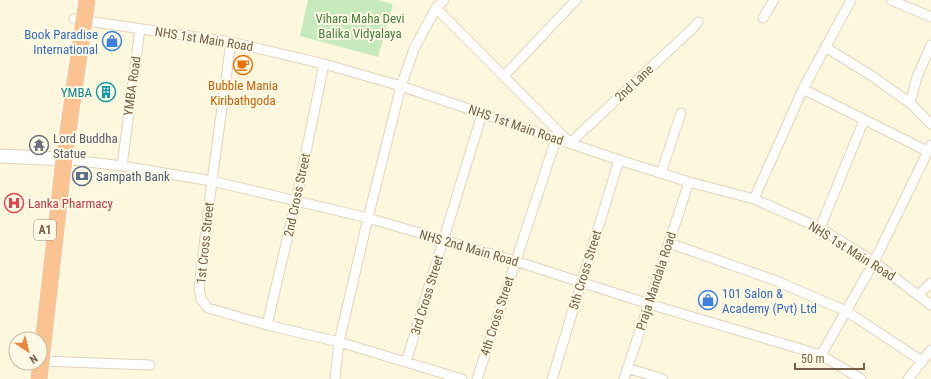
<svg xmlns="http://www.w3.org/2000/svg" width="931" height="379" font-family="'Roboto Condensed',sans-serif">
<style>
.green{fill:#c6eabd}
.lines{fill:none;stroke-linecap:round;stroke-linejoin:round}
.street-casing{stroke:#e1d4ba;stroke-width:11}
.secondary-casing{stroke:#e3d4b5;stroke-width:15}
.highway-casing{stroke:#fff;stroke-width:19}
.street{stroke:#fff;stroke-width:9}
.secondary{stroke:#fff;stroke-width:13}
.highway{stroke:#fbc292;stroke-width:17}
.labels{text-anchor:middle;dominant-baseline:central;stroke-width:4;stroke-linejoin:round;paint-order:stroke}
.shield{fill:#fffae5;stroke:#9e8e76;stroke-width:1}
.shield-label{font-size:12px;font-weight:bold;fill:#745f46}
.park-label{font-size:13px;fill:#468040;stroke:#fffae5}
.shop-label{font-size:13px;fill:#366cbe;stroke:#fffae5;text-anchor:end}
.street-label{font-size:13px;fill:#745f46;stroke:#fffae5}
.food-label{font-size:13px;fill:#c56008;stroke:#fffae5}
.culture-label{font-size:13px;fill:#0d838f;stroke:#fffae5;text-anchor:end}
.worship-label{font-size:13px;fill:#5b616d;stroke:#fffae5;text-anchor:start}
.service-label{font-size:13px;fill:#4e5e75;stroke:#fffae5;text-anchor:start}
.health-label{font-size:13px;fill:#be3a42;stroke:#fffae5;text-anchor:start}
</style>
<rect width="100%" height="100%" fill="#fdf7de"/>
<path class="green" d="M 308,0 L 378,0 L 393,4 L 378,57 L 300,36 Z"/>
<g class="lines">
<g class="street-casing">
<path id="street" d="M 444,0 L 436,8 L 414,49 L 401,86 L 368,218 L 339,342 L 462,379
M 891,0 L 931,17
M 436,8 L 570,143 L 694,27 L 698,22
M 763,18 L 774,0
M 74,19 L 231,42 L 324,64 L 401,86 L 619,160 L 689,182 L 754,199 L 820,228 L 874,262 L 931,305
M 231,42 L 212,181 L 199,287 L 201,299 L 208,308 L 267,325 L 339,342 L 335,379
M 931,45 L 917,77 L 910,103 L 931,124
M 825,47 L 872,76 L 910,103
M 504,76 L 576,0
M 803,89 L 851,0
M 64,159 L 122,166 L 212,181 L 368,218 L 515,261 L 649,304 L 821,355 L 861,379
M 122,166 L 140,29
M 661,173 L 681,113
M 754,199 L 803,89 L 927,151
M 820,228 L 864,120
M 669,243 L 774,280 L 846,311 L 922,361
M 918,295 L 931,283
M 267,325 L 296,201 L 324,64
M 821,355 L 874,262 L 931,145
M 41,361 L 150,365
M 406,362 L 482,114
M 627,368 L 663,379
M 477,379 L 556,139
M 552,379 L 619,160
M 624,379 L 689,182
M 908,379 L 931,350"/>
</g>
<g class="secondary-casing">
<path id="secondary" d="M 0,156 L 64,159"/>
</g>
<g class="highway-casing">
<path id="highway" d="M 39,379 L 64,159 L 87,0"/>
</g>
<use href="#street" class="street"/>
<use href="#secondary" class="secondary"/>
<use href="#highway" class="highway"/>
</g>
<defs>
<g id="shop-ring" transform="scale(1)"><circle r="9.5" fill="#fffae5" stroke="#3f7fe0" stroke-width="1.5"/><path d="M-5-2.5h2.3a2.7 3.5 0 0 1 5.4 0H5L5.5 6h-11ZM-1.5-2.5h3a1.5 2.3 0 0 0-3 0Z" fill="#3f7fe0"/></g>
<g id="cafe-ring" transform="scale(1)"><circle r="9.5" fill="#fffae5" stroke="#e8710a" stroke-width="1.5"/><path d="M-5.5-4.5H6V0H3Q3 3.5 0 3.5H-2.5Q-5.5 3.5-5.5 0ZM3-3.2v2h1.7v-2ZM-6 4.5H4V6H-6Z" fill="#e8710a"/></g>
<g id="building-ring" transform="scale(1)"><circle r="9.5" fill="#fffae5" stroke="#0f9aa8" stroke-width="1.5"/><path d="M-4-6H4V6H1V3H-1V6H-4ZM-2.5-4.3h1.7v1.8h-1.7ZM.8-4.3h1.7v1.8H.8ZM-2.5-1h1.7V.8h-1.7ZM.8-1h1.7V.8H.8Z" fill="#0f9aa8"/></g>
<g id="temple-ring" transform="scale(1)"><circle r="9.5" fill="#fffae5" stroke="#6b7280" stroke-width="1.5"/><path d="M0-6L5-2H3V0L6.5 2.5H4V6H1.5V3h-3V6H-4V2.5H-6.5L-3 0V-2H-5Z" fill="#6b7280"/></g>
<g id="bank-ring" transform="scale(1)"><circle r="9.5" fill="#fffae5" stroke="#5c6f8a" stroke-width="1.5"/><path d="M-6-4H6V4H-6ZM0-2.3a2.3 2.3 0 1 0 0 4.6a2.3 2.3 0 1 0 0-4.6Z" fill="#5c6f8a"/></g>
<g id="hospital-ring" transform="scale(1)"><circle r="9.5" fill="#fffae5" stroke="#e0444e" stroke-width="1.5"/><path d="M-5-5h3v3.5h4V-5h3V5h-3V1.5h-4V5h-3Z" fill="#e0444e"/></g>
</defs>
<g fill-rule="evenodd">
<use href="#shop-ring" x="112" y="41"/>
<use href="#cafe-ring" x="243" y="65"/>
<use href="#building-ring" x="106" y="92"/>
<use href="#temple-ring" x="39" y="145"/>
<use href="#bank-ring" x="82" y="176"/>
<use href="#hospital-ring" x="14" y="203"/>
<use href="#shop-ring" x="708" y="300"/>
</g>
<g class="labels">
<rect class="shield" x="34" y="220" width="22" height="20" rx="3"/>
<g class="shield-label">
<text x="45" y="230">A1</text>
</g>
<g class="park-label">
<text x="360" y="18">Vihara Maha Devi<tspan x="360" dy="15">Balika Vidyalaya</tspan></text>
</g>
<g class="shop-label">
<text x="98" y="34">Book Paradise<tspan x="98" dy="15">International</tspan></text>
<text x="722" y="293" text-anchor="start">101 Salon &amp;<tspan x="722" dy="15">Academy (Pvt) Ltd</tspan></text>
</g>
<g class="street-label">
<text transform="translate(204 39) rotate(9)">NHS 1st Main Road</text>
<text transform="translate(634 83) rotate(-43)">2nd Lane</text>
<text transform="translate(132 86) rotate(-82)">YMBA Road</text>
<text transform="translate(516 125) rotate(19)">NHS 1st Main Road</text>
<text transform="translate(297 195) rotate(-78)">2nd Cross Street</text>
<text transform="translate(205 243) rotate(-84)">1st Cross Street</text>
<text transform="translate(469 248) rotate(16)">NHS 2nd Main Road</text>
<text transform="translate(852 251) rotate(32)">NHS 1st Main Road</text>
<text transform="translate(585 270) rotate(-73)">5th Cross Street</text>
<text transform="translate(656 281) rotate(-72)">Praja Mandala Road</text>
<text transform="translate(427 295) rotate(-73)">3rd Cross Street</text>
<text transform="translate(497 316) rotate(-72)">4th Cross Street</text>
</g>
<g class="food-label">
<text x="243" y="85">Bubble Mania<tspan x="243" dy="15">Kiribathgoda</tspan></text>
</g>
<g class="culture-label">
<text x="92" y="92">YMBA</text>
</g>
<g class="worship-label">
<text x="53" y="138">Lord Buddha<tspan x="53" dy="15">Statue</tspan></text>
</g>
<g class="service-label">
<text x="96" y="176">Sampath Bank</text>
</g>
<g class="health-label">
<text x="28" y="203">Lanka Pharmacy</text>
</g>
</g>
<g transform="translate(28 351) rotate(145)"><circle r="19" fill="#fffae5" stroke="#c7bca5"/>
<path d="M0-3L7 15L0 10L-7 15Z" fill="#ed873d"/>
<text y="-6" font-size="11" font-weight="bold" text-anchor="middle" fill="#745f46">N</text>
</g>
<path d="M795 363v6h69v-6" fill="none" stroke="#745f46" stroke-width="2"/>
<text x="801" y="363" font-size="12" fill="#745f46" stroke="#fffae5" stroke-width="3" paint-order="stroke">50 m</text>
</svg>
